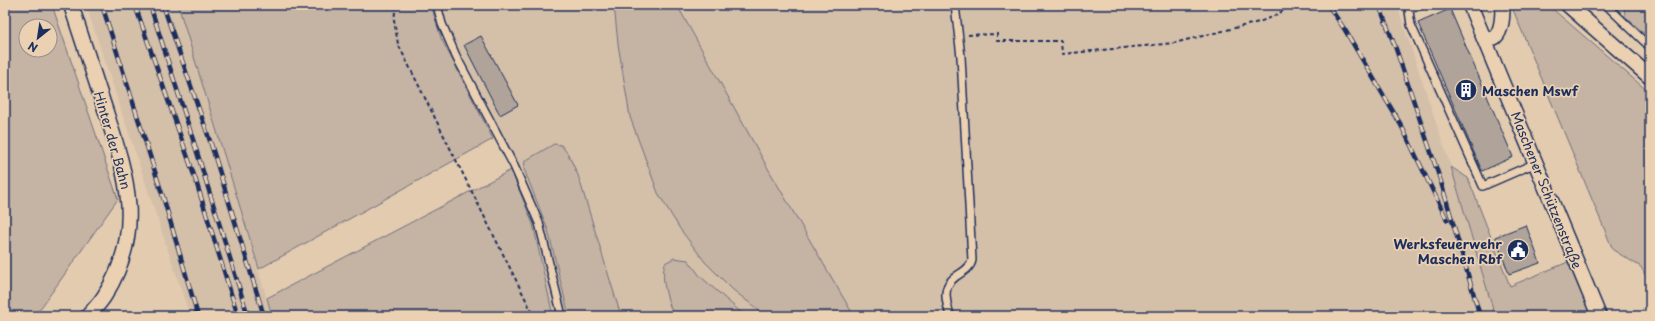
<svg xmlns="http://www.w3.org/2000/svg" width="1655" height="321" font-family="'Playpen Sans',sans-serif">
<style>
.built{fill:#d4bfa9}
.green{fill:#c5b3a3;stroke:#707180;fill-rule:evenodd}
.building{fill:#b0a49a;stroke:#1b2f5e}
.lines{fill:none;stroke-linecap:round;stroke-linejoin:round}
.lane-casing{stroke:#1b2f5e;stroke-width:10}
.street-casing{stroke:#1b2f5e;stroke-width:17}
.path{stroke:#1b2f5e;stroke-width:2;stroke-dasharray:4 3;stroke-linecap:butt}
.lane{stroke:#ebd1b2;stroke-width:7}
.street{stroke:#ebd1b2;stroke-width:14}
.rail-casing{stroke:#1b2f5e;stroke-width:4.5}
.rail{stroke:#ebd1b2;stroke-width:3;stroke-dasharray:9;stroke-linecap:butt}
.labels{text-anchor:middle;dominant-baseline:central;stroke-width:3.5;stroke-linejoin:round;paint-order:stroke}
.poi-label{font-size:13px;font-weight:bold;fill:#1b2f5e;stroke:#ebd1b2;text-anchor:start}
.street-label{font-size:13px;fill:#1b2f5e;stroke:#ebd1b2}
</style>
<rect width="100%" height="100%" fill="#e3cbaf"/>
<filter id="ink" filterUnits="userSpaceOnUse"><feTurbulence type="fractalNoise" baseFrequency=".025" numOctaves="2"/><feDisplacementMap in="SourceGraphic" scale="8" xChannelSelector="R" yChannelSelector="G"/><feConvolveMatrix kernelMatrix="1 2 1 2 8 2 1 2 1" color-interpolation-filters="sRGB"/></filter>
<g filter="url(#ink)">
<path class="built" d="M 86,5 L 178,5 L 272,316 L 190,316 Z
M 431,5 L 1400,5 L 1399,12 L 1451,167 L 1468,178 L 1510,286 L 1568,262 L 1591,316 L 553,316 L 533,224 L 511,170 L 441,38 Z"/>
<path class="green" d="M 5,5 L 52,5 L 118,199 L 35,316 L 5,316 ZM 26,26 L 50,26 L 50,50 L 26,50 Z
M 178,5 L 431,5 L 441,38 L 493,139 L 259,269 Z
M 614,5 L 677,5 L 770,172 L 854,316 L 766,316 L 732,289 L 705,262 L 680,229 L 658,193 L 630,117 L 618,44 Z
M 1511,5 L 1548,5 L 1650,93 L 1650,284 L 1641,267 L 1613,250 Z
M 1624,5 L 1650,5 L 1650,38 L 1625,17 Z
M 554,144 L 561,145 L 568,154 L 578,175 L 621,316 L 569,316 L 548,230 L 524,169 L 525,161 Z
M 1451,167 L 1468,178 L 1510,286 L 1568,262 L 1591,316 L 1495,316 Z
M 511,170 L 533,224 L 553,316 L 272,316 L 267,298 Z
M 674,258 L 688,260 L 700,276 L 745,316 L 673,316 C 668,299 660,281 665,263 Z"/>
<path class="building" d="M 1450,9 L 1513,157 L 1482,171 L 1418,23 Z
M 481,36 L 518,105 L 500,115 L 464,45 Z
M 1526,225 L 1540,263 L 1509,274 L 1495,237 Z"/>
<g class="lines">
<g class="lane-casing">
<path id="lane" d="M 437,5 L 442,24 L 456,56 L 514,166 L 539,223 L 562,316
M 1421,5 L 1412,8 L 1409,11 L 1411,25 L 1483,186 L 1536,163
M 1606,5 L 1650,47
M 950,316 C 948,307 944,296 947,288 C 951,274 970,273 972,260 L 961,57 L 955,5"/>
</g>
<g class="street-casing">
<path id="street" d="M 71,5 C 83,41 94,76 106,112 C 127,177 145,231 105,295 C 101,302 94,309 88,316
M 1470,5 L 1599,316
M 1568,5 L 1650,77
M 1486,41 C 1488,40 1492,39 1495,37 C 1502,31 1503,14 1502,5"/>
</g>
<path class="path" d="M 396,5 L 394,20 L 398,44 L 534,316
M 968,35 L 997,34 L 997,41 L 1061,41 L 1062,54 L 1174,43 L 1259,22 L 1272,17 L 1293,5"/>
<use href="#lane" class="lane"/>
<use href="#street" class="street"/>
<g class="rail-casing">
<path id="rail" d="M 102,5 L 164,200 L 198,316
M 135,5 L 195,178 L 238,316
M 150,5 L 196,149 L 248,316
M 163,5 L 211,144 L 264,316
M 1328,5 L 1345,30 L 1401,125 L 1447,220
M 1379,5 L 1396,49 L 1441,182 L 1480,316"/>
</g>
<use href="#rail" class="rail"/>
</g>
</g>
<defs>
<g id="building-disc" transform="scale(1.15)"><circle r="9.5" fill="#1b2f5e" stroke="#ebd1b2"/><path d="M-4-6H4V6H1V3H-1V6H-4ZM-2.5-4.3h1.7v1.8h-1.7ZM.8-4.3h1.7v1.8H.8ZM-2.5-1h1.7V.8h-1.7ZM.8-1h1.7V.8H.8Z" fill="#fff"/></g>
<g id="civic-disc" transform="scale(1.15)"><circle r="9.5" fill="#1b2f5e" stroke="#ebd1b2"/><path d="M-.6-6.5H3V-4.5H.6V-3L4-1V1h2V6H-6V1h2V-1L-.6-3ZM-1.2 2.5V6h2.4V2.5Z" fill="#fff"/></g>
</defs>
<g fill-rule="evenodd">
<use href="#building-disc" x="1466" y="90"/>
<use href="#civic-disc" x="1518" y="250"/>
</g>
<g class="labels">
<g class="poi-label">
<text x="1482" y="90">Maschen Mswf</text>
<text x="1502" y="243" text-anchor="end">Werksfeuerwehr<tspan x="1502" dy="15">Maschen Rbf</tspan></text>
</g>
<g class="street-label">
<text transform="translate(113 140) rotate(74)">Hinter der Bahn</text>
<text transform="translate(1547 190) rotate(68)">Maschener Schützenstraße</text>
</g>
</g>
<rect width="1655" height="321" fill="none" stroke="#ebd1b2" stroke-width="20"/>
<rect x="10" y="10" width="1635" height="301" fill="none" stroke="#1b2f5e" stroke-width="1.5" filter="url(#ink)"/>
<g transform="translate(38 38) rotate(210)"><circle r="19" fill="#ebd1b2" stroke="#989090"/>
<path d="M0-3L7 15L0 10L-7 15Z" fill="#1b2f5e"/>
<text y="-6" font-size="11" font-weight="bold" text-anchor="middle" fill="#1b2f5e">N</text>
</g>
</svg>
